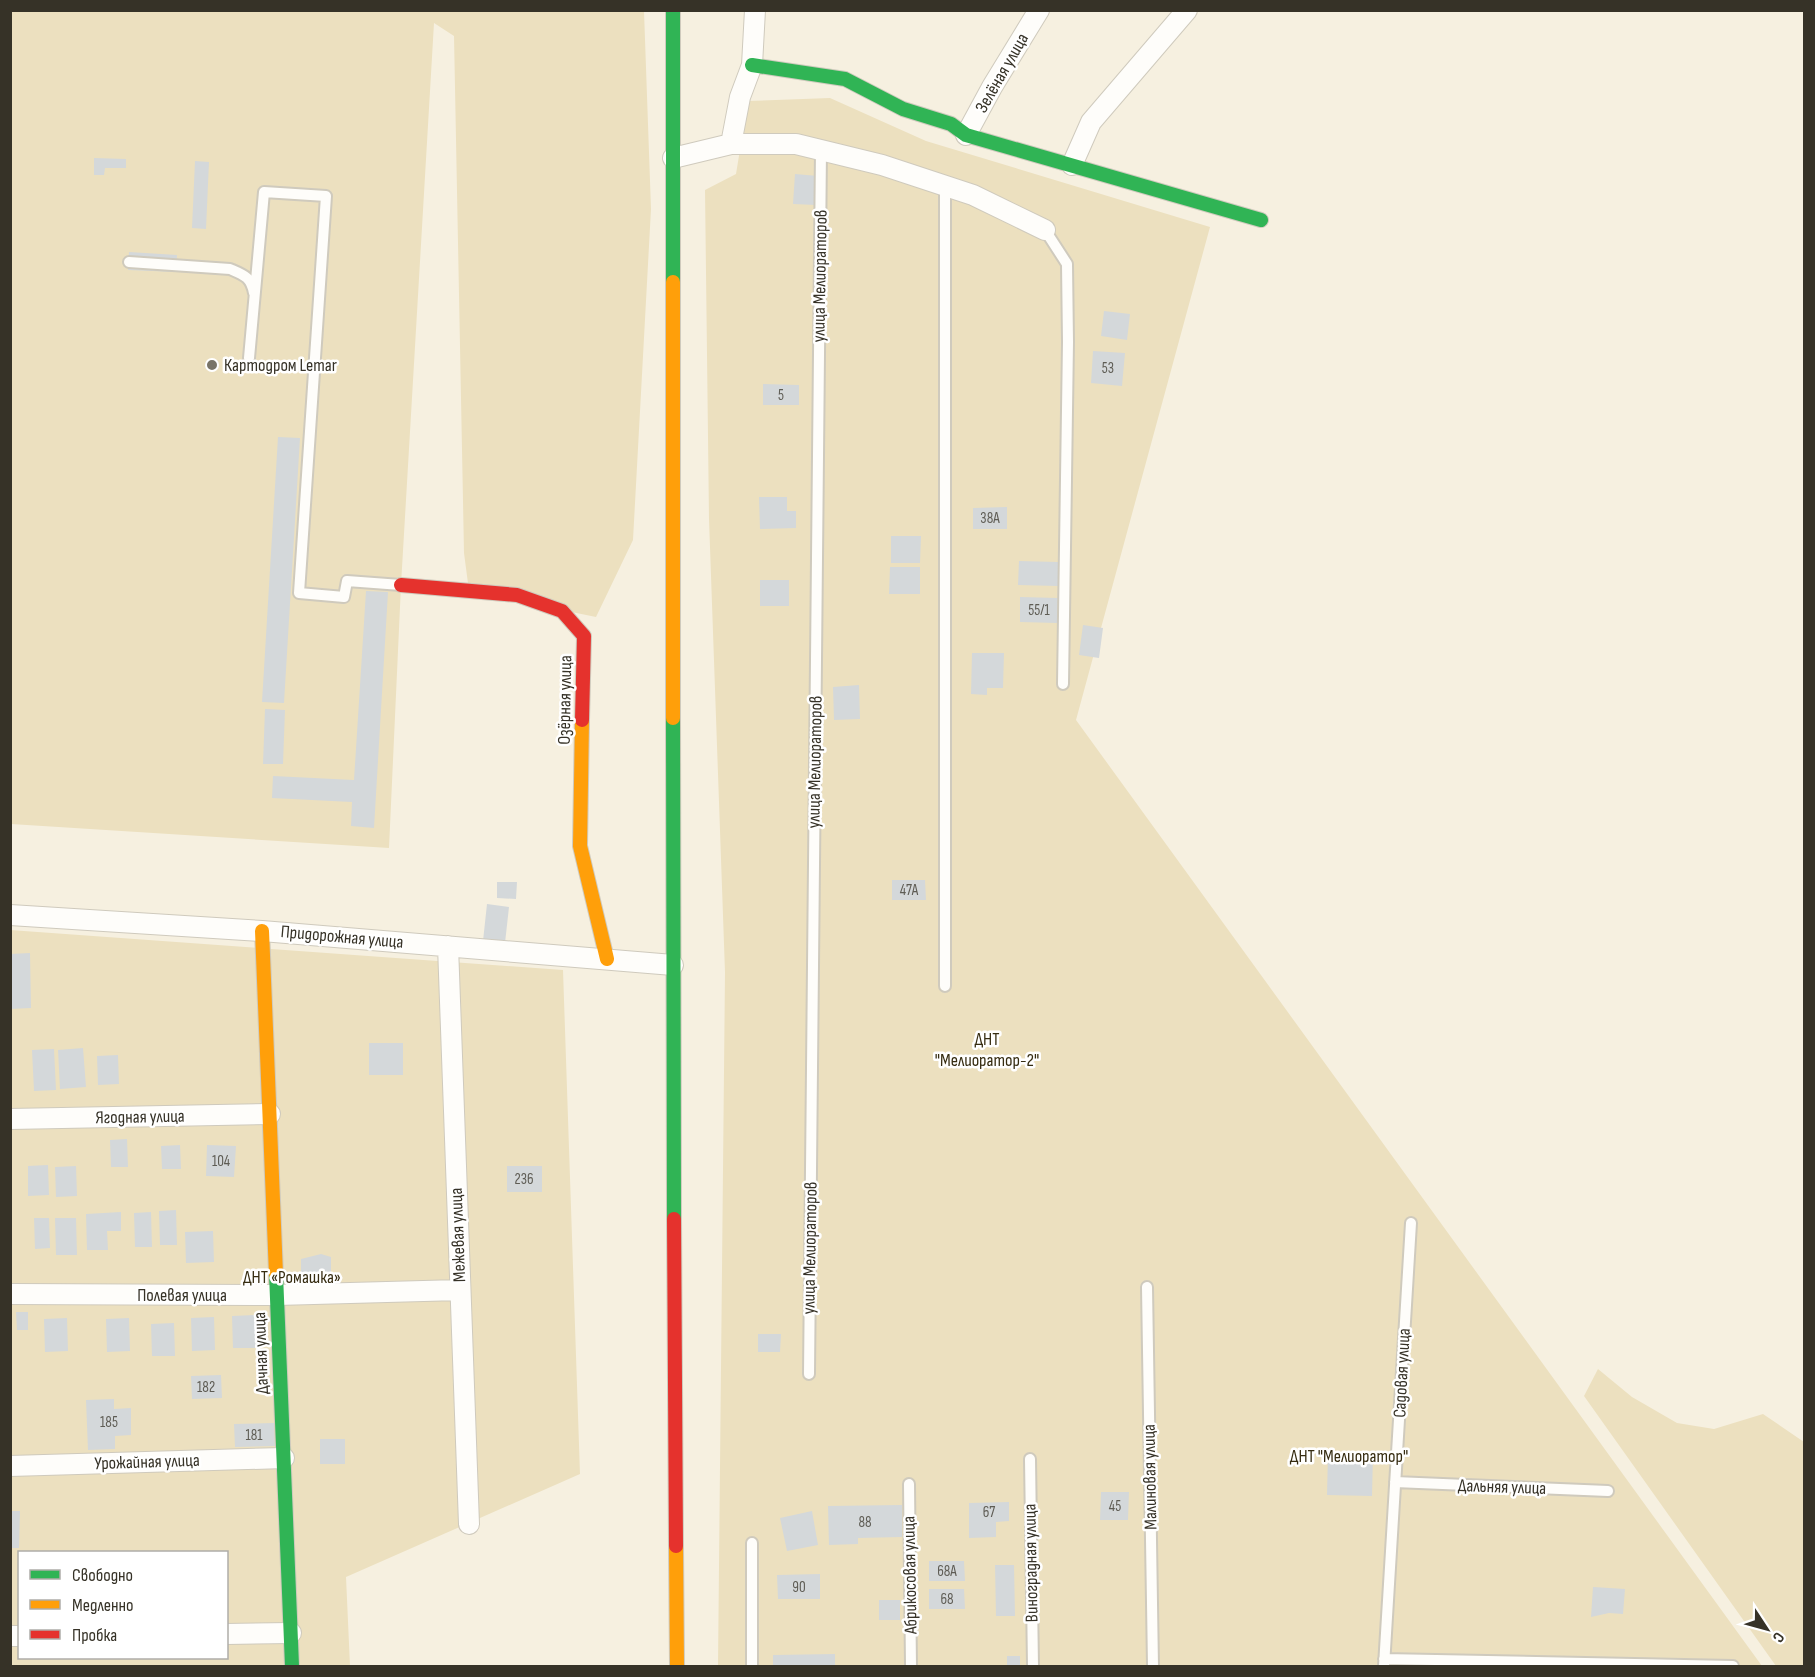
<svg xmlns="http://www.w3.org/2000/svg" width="1815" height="1677" font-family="'Sofia Sans Condensed',sans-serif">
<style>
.green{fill:#ece0bf;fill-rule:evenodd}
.building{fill:#d4d8da}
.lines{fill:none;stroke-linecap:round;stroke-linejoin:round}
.lane-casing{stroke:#cfcabd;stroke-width:14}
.street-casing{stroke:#cfcabd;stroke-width:22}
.fast-casing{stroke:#cfcabd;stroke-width:16}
.slow-casing{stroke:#cfcabd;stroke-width:16}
.jam-casing{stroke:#cfcabd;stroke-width:16}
.lane{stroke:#fefdfa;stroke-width:10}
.street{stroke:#fefdfa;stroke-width:20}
.fast{stroke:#30b455;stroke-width:14}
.slow{stroke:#ff9f0a;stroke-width:14}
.jam{stroke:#e5322d;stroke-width:14}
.poi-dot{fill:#797468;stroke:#fff;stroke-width:2}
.labels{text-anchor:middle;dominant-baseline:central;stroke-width:5;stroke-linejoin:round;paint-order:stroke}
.number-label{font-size:15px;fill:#5e5c54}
.street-label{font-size:18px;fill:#363227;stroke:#fff}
.poi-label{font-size:18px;fill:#363227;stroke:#fff;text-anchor:start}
.park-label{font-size:18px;fill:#362c11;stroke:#fff}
</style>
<rect width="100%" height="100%" fill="#f6f0e0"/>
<path class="green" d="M 10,11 L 644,11 L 651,209 L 633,540 L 596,617 L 469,591 L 464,553 L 454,36 L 434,23 L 401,585 L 389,848 L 11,824 Z
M 830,98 L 926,141 L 1210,227 L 1076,720 L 1762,1666 L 718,1666 L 725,972 L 709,519 L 705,190 L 736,174 L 748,101 Z
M 10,930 L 563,970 L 580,1474 L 346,1577 L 350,1666 L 11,1666 ZM 20,1552 L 226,1552 L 226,1658 L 20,1658 Z
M 1598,1369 L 1632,1397 L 1677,1423 L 1714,1429 L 1763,1414 L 1804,1442 L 1804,1666 L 1776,1666 L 1584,1396 Z"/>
<path class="building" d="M 94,158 L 126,159 L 126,168 L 105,168 L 104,175 L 94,175 Z
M 195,161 L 209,162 L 206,229 L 192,228 Z
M 795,174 L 818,176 L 816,205 L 793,204 Z
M 129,252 L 177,255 L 176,272 L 128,270 Z
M 1104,311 L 1130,314 L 1127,340 L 1101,336 Z
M 1093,351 L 1125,353 L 1122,386 L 1091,383 Z
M 763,384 L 799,385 L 799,405 L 763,405 Z
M 278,437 L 300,438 L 284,703 L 262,702 Z
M 759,497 L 787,497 L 787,511 L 796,511 L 796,528 L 760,529 Z
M 1007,507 L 1007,529 L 973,529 L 973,508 Z
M 891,536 L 921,536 L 920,563 L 891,563 Z
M 1019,561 L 1058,562 L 1058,586 L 1018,585 Z
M 890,567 L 920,567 L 920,594 L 889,594 Z
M 760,580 L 789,580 L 789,606 L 760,606 Z
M 366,591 L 388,592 L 374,828 L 351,826 L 352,802 L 272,798 L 273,776 L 354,780 Z
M 1020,597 L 1058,598 L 1057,623 L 1020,622 Z
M 1083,625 L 1103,628 L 1099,658 L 1079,655 Z
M 972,653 L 1004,653 L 1003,688 L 987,688 L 987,695 L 971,694 Z
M 859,685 L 860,719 L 834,720 L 833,687 Z
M 265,709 L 285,710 L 283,764 L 263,764 Z
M 892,880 L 925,880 L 926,900 L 892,900 Z
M 497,882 L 517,882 L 516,899 L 497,898 Z
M 487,904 L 509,907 L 505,943 L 483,941 Z
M 30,953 L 31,1008 L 10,1009 L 10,954 Z
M 369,1043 L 403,1043 L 403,1075 L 369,1075 Z
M 83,1048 L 86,1087 L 60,1089 L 58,1050 Z
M 54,1049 L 56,1090 L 34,1091 L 32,1050 Z
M 118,1055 L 119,1084 L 98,1085 L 97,1056 Z
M 127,1139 L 128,1167 L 111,1167 L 110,1140 Z
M 180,1145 L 181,1169 L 162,1169 L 161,1146 Z
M 207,1145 L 236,1146 L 234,1177 L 206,1176 Z
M 48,1165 L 49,1195 L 28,1196 L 28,1166 Z
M 76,1166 L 77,1196 L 56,1197 L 55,1167 Z
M 507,1166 L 542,1166 L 542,1192 L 507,1192 Z
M 176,1210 L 177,1245 L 160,1245 L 159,1211 Z
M 121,1212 L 121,1231 L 107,1231 L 108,1250 L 87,1250 L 86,1214 Z
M 151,1212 L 152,1247 L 135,1247 L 134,1213 Z
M 34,1218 L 49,1218 L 50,1248 L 35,1249 Z
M 55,1218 L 76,1218 L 77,1255 L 56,1255 Z
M 213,1231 L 214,1262 L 186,1263 L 185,1232 Z
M 321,1254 L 331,1257 L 331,1283 L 301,1284 L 301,1259 Z
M 16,1312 L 28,1312 L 28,1330 L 17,1330 Z
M 255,1315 L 256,1348 L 233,1348 L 232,1316 Z
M 214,1317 L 215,1350 L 192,1351 L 191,1318 Z
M 67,1318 L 68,1351 L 45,1352 L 44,1319 Z
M 129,1318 L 130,1351 L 107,1352 L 106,1319 Z
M 174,1323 L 175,1356 L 152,1356 L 151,1324 Z
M 758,1334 L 781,1334 L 780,1352 L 758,1352 Z
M 221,1375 L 222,1398 L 192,1399 L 191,1376 Z
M 114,1399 L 114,1409 L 131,1408 L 131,1435 L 115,1436 L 115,1449 L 88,1450 L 86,1400 Z
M 274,1423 L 275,1446 L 235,1447 L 234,1424 Z
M 320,1439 L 345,1439 L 345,1464 L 320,1464 Z
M 1328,1453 L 1373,1454 L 1372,1496 L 1327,1495 Z
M 1101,1492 L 1129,1492 L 1128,1520 L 1100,1520 Z
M 1009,1502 L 1009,1521 L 996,1522 L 996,1537 L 969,1538 L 969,1503 Z
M 902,1505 L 902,1537 L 858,1538 L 858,1544 L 829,1545 L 828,1506 Z
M 10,1511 L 20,1511 L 19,1548 L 10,1548 Z
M 812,1511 L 818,1545 L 787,1551 L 780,1518 Z
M 929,1561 L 964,1561 L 965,1581 L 929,1581 Z
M 995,1565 L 1014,1565 L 1015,1616 L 996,1616 Z
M 820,1574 L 820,1599 L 778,1599 L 777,1575 Z
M 1593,1587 L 1625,1589 L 1623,1614 L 1609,1613 L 1591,1617 Z
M 929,1589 L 964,1589 L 965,1609 L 929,1609 Z
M 879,1600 L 900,1600 L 900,1620 L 879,1620 Z
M 835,1654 L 835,1666 L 773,1666 L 773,1655 Z
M 1007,1656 L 1020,1656 L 1020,1666 L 1007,1666 Z"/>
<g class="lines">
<g class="lane-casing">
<path id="lane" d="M 945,186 L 945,986
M 1045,230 L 1067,264 L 1068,342 L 1063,684
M 129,262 L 230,269 C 244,275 251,277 254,293
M 249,358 L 264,192 L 326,196 L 299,593 L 344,597 L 347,581 L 401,585
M 1147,1287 L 1153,1666
M 809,1374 L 821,150
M 1030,1459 L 1033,1666
M 1395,1482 L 1608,1491
M 909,1484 L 911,1666
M 1384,1659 L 1733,1666
M 752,1666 L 752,1543
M 1384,1666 L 1411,1223"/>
</g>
<g class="street-casing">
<path id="street" d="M 966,135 L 992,87 L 1039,10
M 731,144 L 740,97 L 752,65 L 755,10
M 673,158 L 731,144 L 796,144 L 882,165 L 973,195 L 1045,230
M 1072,165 L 1091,122 L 1187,10
M 10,915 L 262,931 L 673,965
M 448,946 L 469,1524
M 10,1119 L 270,1114
M 10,1294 L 277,1295 L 460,1290
M 10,1466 L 284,1458
M 226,1634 L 291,1633
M 10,1636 L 20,1636"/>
</g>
<g class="fast-casing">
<path id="fast" d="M 673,10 L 673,282
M 752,65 L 845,79 L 903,109 L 951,124 L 966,135 L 1261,220
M 673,718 L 674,1219
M 276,1274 L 292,1666"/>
</g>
<g class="slow-casing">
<path id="slow" d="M 673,282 L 673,718
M 582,720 L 580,846 L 607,959
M 262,931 L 276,1274
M 676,1546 L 677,1666"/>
</g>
<g class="jam-casing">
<path id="jam" d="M 401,585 L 517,595 L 562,611 L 584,636 L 582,720
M 674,1219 L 676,1546"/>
</g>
<use href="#lane" class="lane"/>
<use href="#street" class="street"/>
<use href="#fast" class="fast"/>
<use href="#slow" class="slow"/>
<use href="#jam" class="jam"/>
</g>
<circle class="poi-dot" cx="212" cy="365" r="6"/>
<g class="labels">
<g class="number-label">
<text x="1108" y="368">53</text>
<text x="781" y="395">5</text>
<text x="990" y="518">38А</text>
<text x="1039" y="610">55/1</text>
<text x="909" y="890">47А</text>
<text x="221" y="1161">104</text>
<text x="524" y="1179">236</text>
<text x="206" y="1387">182</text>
<text x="109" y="1422">185</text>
<text x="254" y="1435">181</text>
<text x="1115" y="1506">45</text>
<text x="989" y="1512">67</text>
<text x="865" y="1522">88</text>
<text x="947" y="1571">68А</text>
<text x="799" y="1587">90</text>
<text x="947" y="1599">68</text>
</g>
<g class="street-label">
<text transform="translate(1002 73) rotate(-60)">Зелёная улица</text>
<text transform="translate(820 276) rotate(-89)">улица Мелиораторов</text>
<text transform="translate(565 700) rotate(-89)">Озёрная улица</text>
<text transform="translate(815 762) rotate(-89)">улица Мелиораторов</text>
<text transform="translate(342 937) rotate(5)">Придорожная улица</text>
<text transform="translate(140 1117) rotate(-1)">Ягодная улица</text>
<text transform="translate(458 1235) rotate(-92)">Межевая улица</text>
<text transform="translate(810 1248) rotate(-89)">улица Мелиораторов</text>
<text x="182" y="1295">Полевая улица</text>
<text transform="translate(261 1353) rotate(-92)">Дачная улица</text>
<text transform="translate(1402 1373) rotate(-87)">Садовая улица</text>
<text transform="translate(147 1462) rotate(-2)">Урожайная улица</text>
<text transform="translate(1150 1477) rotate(-91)">Малиновая улица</text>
<text transform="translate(1502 1487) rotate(2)">Дальняя улица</text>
<text transform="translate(1031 1563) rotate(-91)">Виноградная улица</text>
<text transform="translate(910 1575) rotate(-91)">Абрикосовая улица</text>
</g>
<g class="poi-label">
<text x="224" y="365">Картодром Lemar</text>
</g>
<g class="park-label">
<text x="987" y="1039">ДНТ<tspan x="987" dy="21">"Мелиоратор-2"</tspan></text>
<text x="292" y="1277">ДНТ «Ромашка»</text>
<text x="1349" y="1456">ДНТ "Мелиоратор"</text>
</g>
</g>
<rect width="1815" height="1677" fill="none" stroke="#363227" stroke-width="24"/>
<rect x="18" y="1551" width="210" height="108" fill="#ffffff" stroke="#afada9" stroke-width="1.5"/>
<rect x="30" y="1570" width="30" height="9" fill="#30b455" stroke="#afada9" stroke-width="1.5"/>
<text x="72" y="1581" font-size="18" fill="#363227">Свободно</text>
<rect x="30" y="1600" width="30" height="9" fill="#ff9f0a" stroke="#afada9" stroke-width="1.5"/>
<text x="72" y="1611" font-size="18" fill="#363227">Медленно</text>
<rect x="30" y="1630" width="30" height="9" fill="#e5322d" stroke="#afada9" stroke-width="1.5"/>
<text x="72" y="1641" font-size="18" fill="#363227">Пробка</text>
<g transform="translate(1767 1629) rotate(126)" stroke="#ffffff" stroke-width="4.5" paint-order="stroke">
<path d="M0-4.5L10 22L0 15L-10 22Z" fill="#363227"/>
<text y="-9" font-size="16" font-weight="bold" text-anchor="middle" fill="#363227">С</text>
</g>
</svg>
